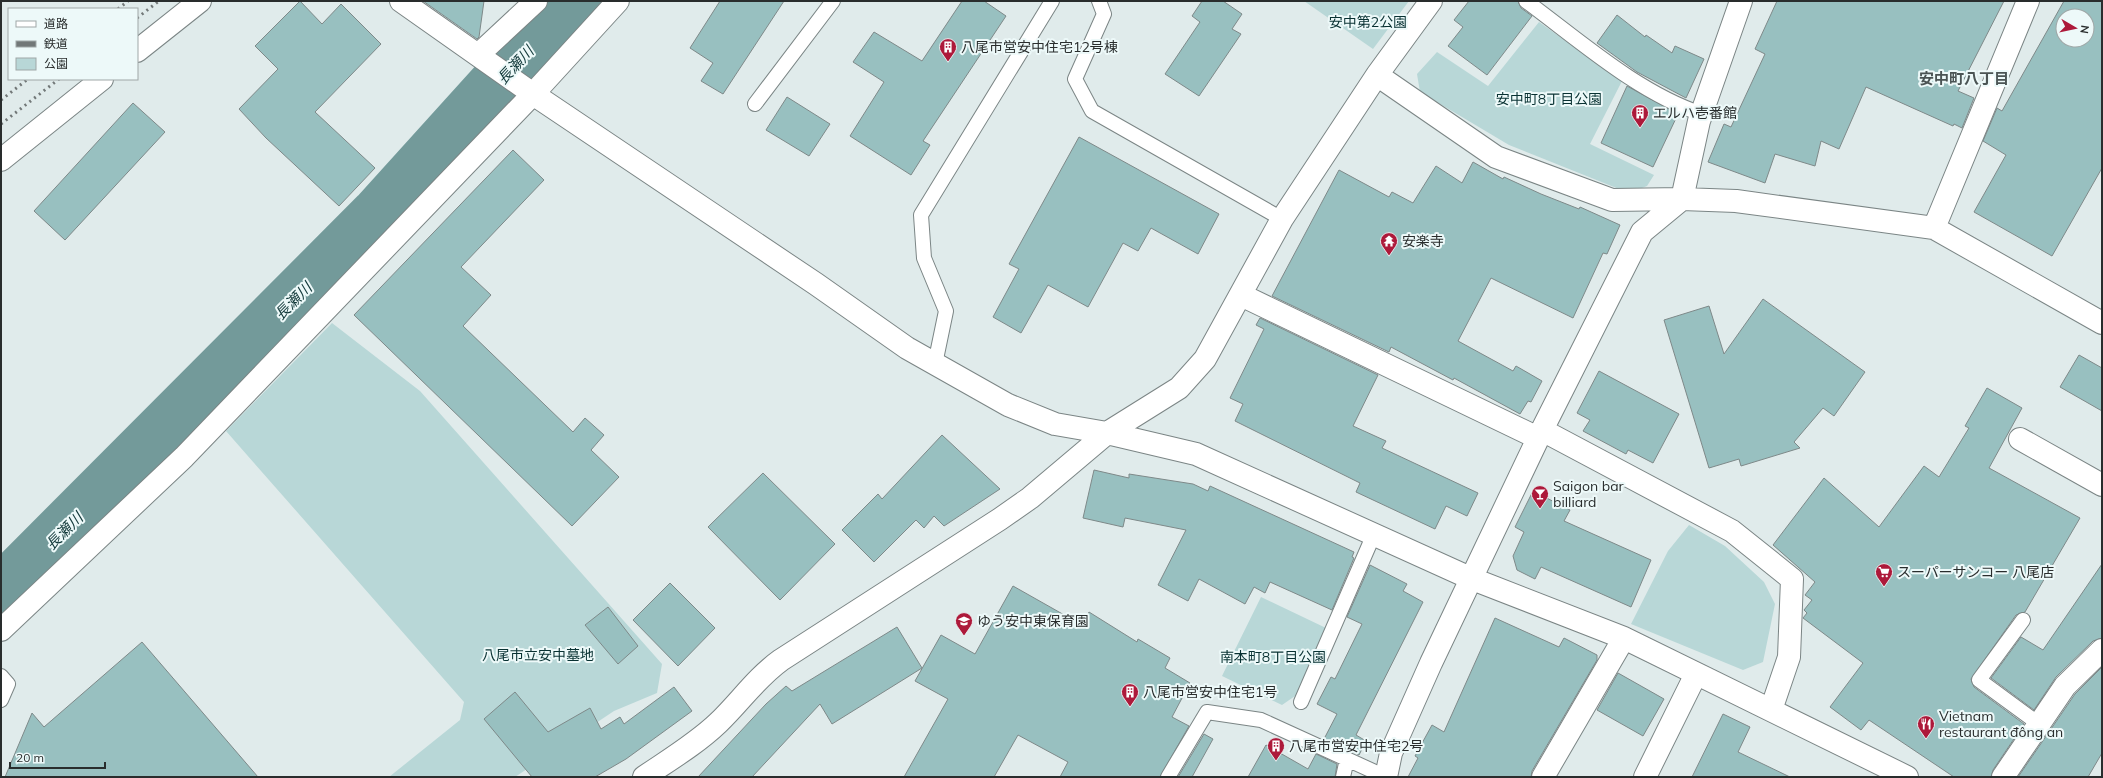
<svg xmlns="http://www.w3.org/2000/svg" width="2103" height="778" font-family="Mulish,'Noto Sans JP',sans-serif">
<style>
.green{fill:#b8d7d7}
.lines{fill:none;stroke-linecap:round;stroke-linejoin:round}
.river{stroke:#739a9a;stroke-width:57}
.building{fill:#98c0c0;stroke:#7e8989;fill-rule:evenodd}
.service-casing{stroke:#7b8585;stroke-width:16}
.minor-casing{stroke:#7b8585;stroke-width:24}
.service{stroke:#fff;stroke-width:14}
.minor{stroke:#fff;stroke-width:22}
.rail{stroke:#727878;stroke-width:3;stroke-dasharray:2 4;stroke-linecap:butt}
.labels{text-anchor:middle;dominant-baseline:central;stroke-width:4;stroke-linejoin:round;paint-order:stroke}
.park-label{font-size:14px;fill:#083132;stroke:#edf9f9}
.poi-label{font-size:14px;fill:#292d2d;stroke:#edf9f9;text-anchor:start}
.water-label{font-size:15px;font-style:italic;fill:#12393a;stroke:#edf9f9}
.neighbourhood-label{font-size:15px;font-weight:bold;fill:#4b5454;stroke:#edf9f9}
</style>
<rect width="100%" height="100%" fill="#e0ebeb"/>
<path class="green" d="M 1304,1 L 1409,1 L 1373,49 Z
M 1539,22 L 1622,81 L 1590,144 L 1654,175 L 1647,186 L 1629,193 L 1509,145 L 1420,92 L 1417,74 L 1437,52 L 1488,86 Z
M 332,323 L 420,391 L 662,664 L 657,693 L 614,711 L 515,777 L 389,777 L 460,720 L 464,702 L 226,431 Z
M 1689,525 L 1725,546 L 1764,582 L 1775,604 L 1763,662 L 1743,670 L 1631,624 L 1668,551 Z
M 1261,597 L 1326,628 L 1298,694 L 1282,705 L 1222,676 Z"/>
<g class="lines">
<path class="river" d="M 1,594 L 378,216 L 520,59 L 577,1"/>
</g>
<path class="building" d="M 300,1 L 322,24 L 341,4 L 381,44 L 315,112 L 375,168 L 339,206 L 266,138 L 239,109 L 278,69 L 255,46 Z
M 423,1 L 484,1 L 479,37 L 477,39 Z
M 720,1 L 784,1 L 723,94 L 701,81 L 713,63 L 690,48 Z
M 962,1 L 984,1 L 1006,16 L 923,141 L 930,145 L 911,175 L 850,136 L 884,82 L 853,62 L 874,32 L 922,61 Z
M 1202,1 L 1223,1 L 1242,14 L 1232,29 L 1241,34 L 1199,96 L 1165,74 L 1200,22 L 1192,16 Z
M 1469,1 L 1518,1 L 1521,8 L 1532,16 L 1487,75 L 1448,46 L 1463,27 L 1454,20 Z
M 1777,1 L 2004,1 L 1958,91 L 1974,98 L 1962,128 L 1954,124 L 1953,126 L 1866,87 L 1839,149 L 1821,141 L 1815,166 L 1775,154 L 1765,183 L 1708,162 L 1724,124 L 1731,127 L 1765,54 L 1755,49 Z
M 2064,1 L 2102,1 L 2102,168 L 2052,256 L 1974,212 L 2006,155 L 1983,141 L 1997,108 L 2002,111 ZM 2063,16 L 2087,16 L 2087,40 L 2063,40 Z
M 1617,15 L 1645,37 L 1646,35 L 1672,53 L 1675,46 L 1704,59 L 1686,98 L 1637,72 L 1597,43 Z
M 1627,86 L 1678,114 L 1653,167 L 1601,143 Z
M 787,97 L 830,124 L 809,156 L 766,130 Z
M 133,103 L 165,132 L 65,240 L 34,211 Z
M 1079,137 L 1219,214 L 1198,254 L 1151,228 L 1138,251 L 1123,243 L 1088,307 L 1048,285 L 1021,333 L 993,317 L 1019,269 L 1009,264 Z
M 513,150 L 544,180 L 461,267 L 491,295 L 463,326 L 573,432 L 585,418 L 604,435 L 591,450 L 619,477 L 572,526 L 354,315 Z
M 1473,162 L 1503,179 L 1504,177 L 1541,194 L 1579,209 L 1580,207 L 1620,225 L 1607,254 L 1603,253 L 1573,318 L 1491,278 L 1458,341 L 1513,371 L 1516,366 L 1542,381 L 1531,402 L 1528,401 L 1520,414 L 1454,378 L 1453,380 L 1391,347 L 1389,352 L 1272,296 L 1339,170 L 1389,197 L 1392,192 L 1413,203 L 1436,166 L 1462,183 Z
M 1763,299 L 1865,372 L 1834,416 L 1823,408 L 1794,442 L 1800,448 L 1741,466 L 1739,459 L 1709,468 L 1664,320 L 1709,306 L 1724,354 Z
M 1260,318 L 1378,375 L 1353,426 L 1386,441 L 1382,448 L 1478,493 L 1467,516 L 1446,506 L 1435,529 L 1356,492 L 1360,483 L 1235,421 L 1243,404 L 1230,398 L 1264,329 L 1256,325 Z
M 2079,355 L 2102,368 L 2102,411 L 2060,387 Z
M 1599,371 L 1679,414 L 1653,463 L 1628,450 L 1626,454 L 1583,431 L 1590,420 L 1577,413 Z
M 1987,388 L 2022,408 L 1989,468 L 2080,518 L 2025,612 L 2016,615 L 1971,679 L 1974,687 L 2024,724 L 1993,770 L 1991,777 L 1954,777 L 1869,720 L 1861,730 L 1830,707 L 1863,663 L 1803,618 L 1807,613 L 1804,610 L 1812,600 L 1805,595 L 1815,582 L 1773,545 L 1824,478 L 1879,527 L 1924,466 L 1939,477 L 1969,428 L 1965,426 Z
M 942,435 L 1000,489 L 944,526 L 934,516 L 924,528 L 916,520 L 874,562 L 842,530 L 878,494 L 882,499 Z
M 1094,470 L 1129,478 L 1129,474 L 1193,484 L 1208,491 L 1210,486 L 1354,552 L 1352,557 L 1354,558 L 1332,610 L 1270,582 L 1265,593 L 1254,587 L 1245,604 L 1199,579 L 1188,601 L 1158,585 L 1186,530 L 1125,518 L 1123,527 L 1083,518 Z
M 763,473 L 835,544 L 780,600 L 708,527 Z
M 1533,491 L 1570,510 L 1564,521 L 1651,560 L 1631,607 L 1541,567 L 1535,579 L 1517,570 L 1513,556 L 1524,532 L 1515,527 Z
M 2102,564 L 2102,638 L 2093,641 L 2056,677 L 2034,710 L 1991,678 L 2021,637 L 2043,650 Z
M 1370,565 L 1407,584 L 1403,591 L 1423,602 L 1356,735 L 1366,741 L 1359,755 L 1324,739 L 1337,714 L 1317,704 L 1331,677 L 1335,679 L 1362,624 L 1347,617 Z
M 670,583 L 715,628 L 678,666 L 633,620 Z
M 1013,586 L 1082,625 L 1089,612 L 1137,642 L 1138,639 L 1170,658 L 1165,668 L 1190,683 L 1172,717 L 1189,726 L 1160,777 L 1060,777 L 1068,762 L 1018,735 L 994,777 L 904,777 L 948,699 L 915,681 L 941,635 L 975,654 Z
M 608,607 L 638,646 L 618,664 L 585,625 Z
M 1495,618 L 1559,647 L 1564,638 L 1597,655 L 1597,660 L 1532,771 L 1531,777 L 1408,777 L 1418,758 L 1415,756 L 1432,725 L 1444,732 Z
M 897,627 L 922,668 L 832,724 L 820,704 L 752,777 L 698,777 L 766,704 L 786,686 L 792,691 Z
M 142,642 L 258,777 L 5,777 L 32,713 L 44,727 Z
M 2102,667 L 2102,753 L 2088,777 L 2018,777 L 2075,694 Z
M 1618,673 L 1664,699 L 1643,736 L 1597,710 Z
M 674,687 L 692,711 L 626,759 L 595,777 L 532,777 L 484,719 L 515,692 L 548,732 L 590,708 L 601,729 L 620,717 L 624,724 Z
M 1723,714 L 1750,727 L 1738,752 L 1790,777 L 1692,777 Z
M 1204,734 L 1213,739 L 1192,777 L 1178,777 Z
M 1266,745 L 1308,769 L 1316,754 L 1337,764 L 1335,777 L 1248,777 Z"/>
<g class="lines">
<g class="service-casing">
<path id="service" d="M 1099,1 L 1104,14 L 1075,79 L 1092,111 L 1282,219
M 1526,1 C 1579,40 1638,93 1702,114
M 755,104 L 833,1
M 935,364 L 946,311 L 924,258 L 921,215 L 1052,1
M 2023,620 L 1979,680 L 2039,724
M 1,676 L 8,684 L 1,700
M 1301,702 L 1374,534
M 1168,777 L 1207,712 L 1261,720 L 1386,777
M 1343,777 L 1347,759"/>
</g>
<g class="minor-casing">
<path id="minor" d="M 401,1 L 533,94 L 816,284 L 907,348 L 1008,405 L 1055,424 L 1107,433 L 1196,454 L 1470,578 L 1624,638 L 1907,777
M 137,51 L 200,1
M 478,55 L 536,1
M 1377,75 L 1496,157 L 1612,200 L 1682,199 L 1699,121 L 1741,1
M 1,160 L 102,79
M 1934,228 L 2028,1
M 1241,295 L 1538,438
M 1542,430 L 1732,531 L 1792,579 L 1789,657 L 1771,710
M 2020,439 L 2102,485
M 1,630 L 184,457 L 533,94 L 618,1
M 644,777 C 669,760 696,744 718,723 C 740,702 756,678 781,660 L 1000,519 L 1030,498 L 1107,433 L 1179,388 L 1205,359 L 1282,219 L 1377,75 L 1431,1
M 1386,777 L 1391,753 L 1431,663 L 1542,430 L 1642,232 L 1682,199 L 1736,201 L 1934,228 L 2102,323
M 1543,777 L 1624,638
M 1645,777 L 1696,674
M 2003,777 L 2065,686 L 2102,650"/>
</g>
<use href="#service" class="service"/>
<use href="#minor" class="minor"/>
<path class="rail" d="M 118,9 L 128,1
M 137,18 L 159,1
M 1,100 L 28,79
M 1,124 L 59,79"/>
</g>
<defs>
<g id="building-pin" transform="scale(0.9)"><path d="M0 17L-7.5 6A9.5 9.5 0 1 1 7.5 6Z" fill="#ad193a" stroke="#edf9f9"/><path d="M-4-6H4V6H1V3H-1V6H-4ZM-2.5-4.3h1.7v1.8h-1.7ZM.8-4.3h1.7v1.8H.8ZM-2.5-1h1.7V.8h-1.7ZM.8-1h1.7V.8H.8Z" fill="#fff"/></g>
<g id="temple-pin" transform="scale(0.9)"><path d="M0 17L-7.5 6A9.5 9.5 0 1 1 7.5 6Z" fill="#ad193a" stroke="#edf9f9"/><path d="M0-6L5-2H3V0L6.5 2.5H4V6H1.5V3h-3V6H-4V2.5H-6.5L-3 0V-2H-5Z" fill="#fff"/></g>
<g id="bar-pin" transform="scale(0.9)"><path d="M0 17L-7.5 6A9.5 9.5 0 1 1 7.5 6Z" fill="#ad193a" stroke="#edf9f9"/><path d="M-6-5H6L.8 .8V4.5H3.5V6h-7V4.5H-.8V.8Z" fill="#fff"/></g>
<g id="supermarket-pin" transform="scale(0.9)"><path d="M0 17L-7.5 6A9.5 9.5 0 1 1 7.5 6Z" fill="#ad193a" stroke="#edf9f9"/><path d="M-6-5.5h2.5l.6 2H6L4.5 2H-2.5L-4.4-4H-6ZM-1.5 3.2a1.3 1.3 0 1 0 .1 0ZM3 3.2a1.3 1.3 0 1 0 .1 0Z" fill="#fff"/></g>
<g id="school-pin" transform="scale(0.9)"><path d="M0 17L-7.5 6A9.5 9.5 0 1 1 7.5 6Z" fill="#ad193a" stroke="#edf9f9"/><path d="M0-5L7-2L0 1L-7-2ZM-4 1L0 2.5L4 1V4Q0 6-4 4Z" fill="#fff"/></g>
<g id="restaurant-pin" transform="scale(0.9)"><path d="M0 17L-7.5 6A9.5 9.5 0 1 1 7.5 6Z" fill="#ad193a" stroke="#edf9f9"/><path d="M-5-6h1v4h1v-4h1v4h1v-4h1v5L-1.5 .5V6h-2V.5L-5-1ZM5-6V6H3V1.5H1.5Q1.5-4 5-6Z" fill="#fff"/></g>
</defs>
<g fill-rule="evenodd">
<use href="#building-pin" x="948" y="47"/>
<use href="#building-pin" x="1640" y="113"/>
<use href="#temple-pin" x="1389" y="241"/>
<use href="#bar-pin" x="1540" y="494"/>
<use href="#supermarket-pin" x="1884" y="572"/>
<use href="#school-pin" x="964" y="621"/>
<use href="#building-pin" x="1130" y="692"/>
<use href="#restaurant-pin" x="1926" y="724"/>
<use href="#building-pin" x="1276" y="746"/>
</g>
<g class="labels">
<g class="park-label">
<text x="1368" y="22">安中第2公園</text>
<text x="1549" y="99">安中町8丁目公園</text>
<text x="538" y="655">八尾市立安中墓地</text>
<text x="1273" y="657">南本町8丁目公園</text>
</g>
<g class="poi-label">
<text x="961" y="47">八尾市営安中住宅12号棟</text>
<text x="1653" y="113">エルハ壱番館</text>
<text x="1402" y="241">安楽寺</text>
<text x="1553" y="486">Saigon bar<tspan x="1553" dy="16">billiard</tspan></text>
<text x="1897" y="572">スーパーサンコー 八尾店</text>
<text x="977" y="621">ゆう安中東保育園</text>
<text x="1143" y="692">八尾市営安中住宅1号</text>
<text x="1939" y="716">Vietnam<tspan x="1939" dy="16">restaurant đông an</tspan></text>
<text x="1289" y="746">八尾市営安中住宅2号</text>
</g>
<g class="water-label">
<text transform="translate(515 65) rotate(-47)">長瀬川</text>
<text transform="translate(293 301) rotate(-45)">長瀬川</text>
<text transform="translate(64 531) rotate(-45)">長瀬川</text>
</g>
<g class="neighbourhood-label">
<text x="1964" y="78">安中町八丁目</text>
</g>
</g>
<rect width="2103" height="778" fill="none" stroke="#292d2d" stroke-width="4"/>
<rect x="8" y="8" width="130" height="72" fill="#edf9f9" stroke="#9fa7a7"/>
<rect x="16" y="21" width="20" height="6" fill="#ffffff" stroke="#9fa7a7"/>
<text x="44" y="28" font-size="12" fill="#292d2d">道路</text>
<rect x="16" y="41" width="20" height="6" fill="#727878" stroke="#9fa7a7"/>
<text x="44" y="48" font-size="12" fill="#292d2d">鉄道</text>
<rect x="16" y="58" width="20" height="12" fill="#b8d7d7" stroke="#9fa7a7"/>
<text x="44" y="68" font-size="12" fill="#292d2d">公園</text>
<g transform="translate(2075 28) rotate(99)"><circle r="19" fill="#edf9f9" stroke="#9fa7a7"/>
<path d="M0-3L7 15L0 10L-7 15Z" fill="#ad193a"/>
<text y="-6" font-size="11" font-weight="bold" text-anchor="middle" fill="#292d2d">N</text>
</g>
<path d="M10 762v6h95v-6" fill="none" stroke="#292d2d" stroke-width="2"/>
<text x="16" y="762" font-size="12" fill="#292d2d" stroke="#edf9f9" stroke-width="3" paint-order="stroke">20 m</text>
</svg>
